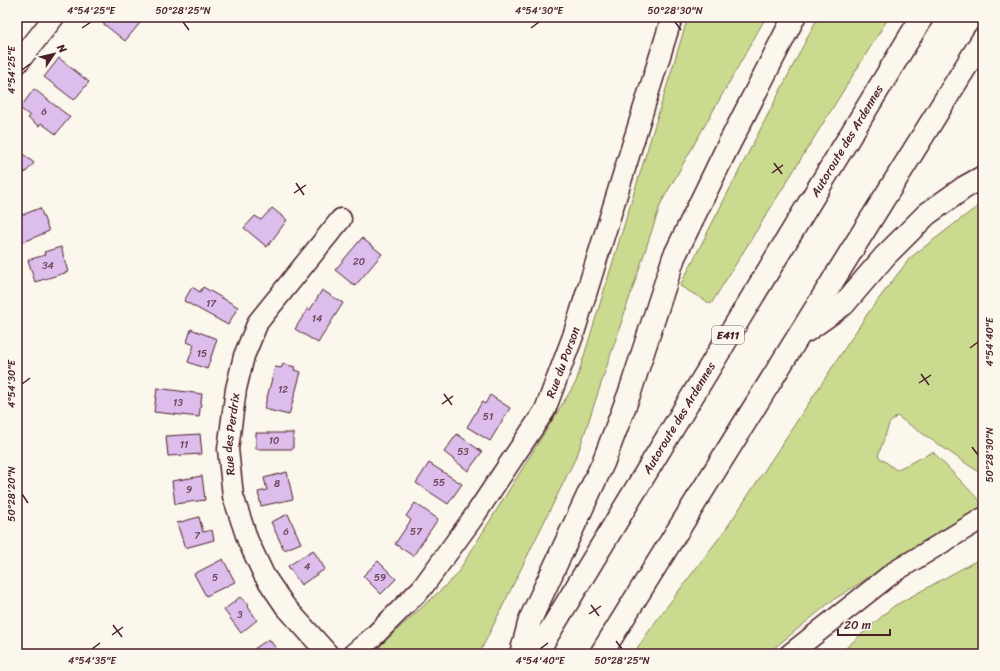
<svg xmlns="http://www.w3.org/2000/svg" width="1000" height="671" font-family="Sriracha,sans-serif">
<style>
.green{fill:#cadb8f;stroke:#8a7d5d}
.building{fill:#dcbdeb;stroke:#4a1f2b}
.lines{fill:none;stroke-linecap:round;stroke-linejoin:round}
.minor-casing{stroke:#4a1f2b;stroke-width:23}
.highway-casing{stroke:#4a1f2b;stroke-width:25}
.minor{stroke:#fbf7ec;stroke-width:20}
.highway{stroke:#fbf7ec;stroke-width:22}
.ticks{fill:none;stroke:#4a1f2b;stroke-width:1.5}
.labels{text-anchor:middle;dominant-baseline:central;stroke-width:4;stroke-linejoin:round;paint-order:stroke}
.number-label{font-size:10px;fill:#6e465b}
.shield{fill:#fbf7ec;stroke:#7f6065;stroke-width:1}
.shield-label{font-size:11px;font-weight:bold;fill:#4a1f2b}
.street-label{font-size:12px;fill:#4a1f2b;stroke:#fbf7ec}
.neatline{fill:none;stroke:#4a1f2b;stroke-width:1.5}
.ticks-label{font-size:10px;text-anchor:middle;fill:#4a1f2b}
</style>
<rect width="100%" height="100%" fill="#fbf7ec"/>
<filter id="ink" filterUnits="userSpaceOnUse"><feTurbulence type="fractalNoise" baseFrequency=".025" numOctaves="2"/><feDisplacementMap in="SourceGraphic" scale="8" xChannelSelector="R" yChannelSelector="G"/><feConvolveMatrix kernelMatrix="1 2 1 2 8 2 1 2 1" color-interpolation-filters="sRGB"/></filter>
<g filter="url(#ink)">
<path class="green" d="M 688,17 L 766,17 L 661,203 L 578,453 L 484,644 L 479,654 L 371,654 L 455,577 L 576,382 Z
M 818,17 L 889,17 L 711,304 L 680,286 Z
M 983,202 L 983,475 L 897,416 L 889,424 L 878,456 L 896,470 L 933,452 L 983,504 L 983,506 L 833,600 L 767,654 L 633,654 L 659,617 L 726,529 L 868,313 L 910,258 Z
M 983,557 L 983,654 L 839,654 L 894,606 Z"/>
<path class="building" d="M 95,17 L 133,17 L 140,23 L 125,41 Z
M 59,58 L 89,82 L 74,100 L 44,77 Z
M 34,89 L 70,117 L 56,134 L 41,123 L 39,126 L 28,118 L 30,116 L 20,108 Z
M 17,149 L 34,163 L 25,173 L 24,171 L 17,179 Z
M 40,208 L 49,231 L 17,245 L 17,217 Z
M 272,208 L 287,220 L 267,247 L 244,228 L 255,216 L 261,220 Z
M 362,238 L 382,254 L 355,286 L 335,270 Z
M 61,247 L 68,272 L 35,282 L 28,260 L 45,255 L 44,252 Z
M 192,287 L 200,292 L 203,287 L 238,307 L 228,325 L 184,301 Z
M 322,290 L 343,303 L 318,343 L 295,329 L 308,308 L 310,310 Z
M 191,329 L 217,339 L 207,369 L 188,362 L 194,345 L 187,342 Z
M 283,364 L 295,367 L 294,370 L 301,372 L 289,415 L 264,409 L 275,367 L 281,368 Z
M 157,388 L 202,394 L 199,417 L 154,412 Z
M 490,395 L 510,408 L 490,441 L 467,427 L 482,402 L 485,404 Z
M 256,433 L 293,433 L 293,449 L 256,449 Z
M 200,434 L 202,454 L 168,456 L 166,436 Z
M 457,434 L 482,452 L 468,471 L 444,452 Z
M 429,463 L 462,484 L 448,504 L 416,483 Z
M 287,472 L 293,499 L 261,506 L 258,492 L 267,490 L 264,478 Z
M 202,476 L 205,500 L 175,504 L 172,481 Z
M 415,503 L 438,519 L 413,556 L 395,544 L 411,520 L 406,516 Z
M 288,514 L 301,543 L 284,550 L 271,522 Z
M 199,517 L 203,532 L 212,530 L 214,540 L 185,548 L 177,523 Z
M 313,550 L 325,569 L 301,585 L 288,566 Z
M 223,559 L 235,582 L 206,596 L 194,574 Z
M 378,561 L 396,579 L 381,594 L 363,576 Z
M 240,597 L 249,605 L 248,607 L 257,620 L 241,633 L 224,610 Z
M 269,639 L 280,654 L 258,654 L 254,649 Z"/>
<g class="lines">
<g class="minor-casing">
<g id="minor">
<path d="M 17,64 L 54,17"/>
<path id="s1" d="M 328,654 L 285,606 L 264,575 L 248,541 L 233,496 L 228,449 L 236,389 L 244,356 L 258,322 L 341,219"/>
<path id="s2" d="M 353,654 L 372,638 L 422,588 L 473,518 L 545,410 L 573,336 L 672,17"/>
<path d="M 790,654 L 894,572 L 983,518"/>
</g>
</g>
<g class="highway-casing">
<g id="highway">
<path d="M 806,331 L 844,304 L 885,256 L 927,214 L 965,187 L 983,177"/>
<path d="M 521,654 L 530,620 L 603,463 L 630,392 L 674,257 L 725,152 L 794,17"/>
<path id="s3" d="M 536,654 L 922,17"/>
<path d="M 601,654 L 983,39"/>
</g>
</g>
<use href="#minor" class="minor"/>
<use href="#highway" class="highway"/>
</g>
</g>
<path class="ticks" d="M 183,22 L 189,30M 675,22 L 681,30M 82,28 L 91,22M 531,28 L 539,22M 22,70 L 30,64M 774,163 L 782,174M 772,173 L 783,165M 296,183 L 304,195M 294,193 L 306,185M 970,348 L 978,342M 921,374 L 929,385M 919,383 L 931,375M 22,384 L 30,378M 444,394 L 452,405M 442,404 L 453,396M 972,447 L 978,455M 22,494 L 28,503M 591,605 L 599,616M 589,614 L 601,606M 113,625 L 122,637M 112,635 L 123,627M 616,641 L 622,649M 92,649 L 100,643M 540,649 L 548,643"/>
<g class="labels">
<g class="number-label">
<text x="44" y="112">6</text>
<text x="359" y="262">20</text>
<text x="48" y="266">34</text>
<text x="211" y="304">17</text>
<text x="317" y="319">14</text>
<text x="202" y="354">15</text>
<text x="283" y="390">12</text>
<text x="178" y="403">13</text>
<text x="488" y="417">51</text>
<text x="274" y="441">10</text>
<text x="184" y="445">11</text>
<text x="463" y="452">53</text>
<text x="439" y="483">55</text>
<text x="277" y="484">8</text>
<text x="189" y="490">9</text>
<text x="286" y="532">6</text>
<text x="416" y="532">57</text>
<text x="197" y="536">7</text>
<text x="307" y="567">4</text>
<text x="215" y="578">5</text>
<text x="380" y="578">59</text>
<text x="240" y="615">3</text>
</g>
<rect class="shield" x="712" y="326" width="32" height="18" rx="3"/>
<g class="shield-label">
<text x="728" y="335">E411</text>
</g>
<g class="street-label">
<text stroke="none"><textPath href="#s3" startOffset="600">Autoroute des Ardennes</textPath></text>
<text stroke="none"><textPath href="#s2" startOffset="363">Rue du Porson</textPath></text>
<text stroke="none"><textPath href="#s3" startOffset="276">Autoroute des Ardennes</textPath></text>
<text stroke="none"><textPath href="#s1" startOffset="249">Rue des Perdrix</textPath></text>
</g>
</g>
<rect width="1000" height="671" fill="none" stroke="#fbf7ec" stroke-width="44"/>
<g transform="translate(54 54) rotate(55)" stroke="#fbf7ec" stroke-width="3" paint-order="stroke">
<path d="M0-3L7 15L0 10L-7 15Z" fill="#4a1f2b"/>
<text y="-6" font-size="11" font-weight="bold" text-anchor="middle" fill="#4a1f2b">N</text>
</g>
<path d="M838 629v6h52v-6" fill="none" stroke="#4a1f2b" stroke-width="2"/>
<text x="844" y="629" font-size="12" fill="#4a1f2b" stroke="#fbf7ec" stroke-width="3" paint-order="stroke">20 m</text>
<rect x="22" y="22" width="956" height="627" class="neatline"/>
<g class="ticks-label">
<text x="91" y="14">4°54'25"E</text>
<text x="183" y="14">50°28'25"N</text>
<text x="539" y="14">4°54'30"E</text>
<text x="675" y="14">50°28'30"N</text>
<text transform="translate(11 70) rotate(-90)" y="4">4°54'25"E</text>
<text transform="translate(989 342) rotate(-90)" y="4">4°54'40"E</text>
<text transform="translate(11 384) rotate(-90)" y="4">4°54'30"E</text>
<text transform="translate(989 455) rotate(-90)" y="4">50°28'30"N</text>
<text transform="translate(11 494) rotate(-90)" y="4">50°28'20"N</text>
<text x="92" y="664">4°54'35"E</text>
<text x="540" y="664">4°54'40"E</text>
<text x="622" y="664">50°28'25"N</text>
</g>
</svg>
